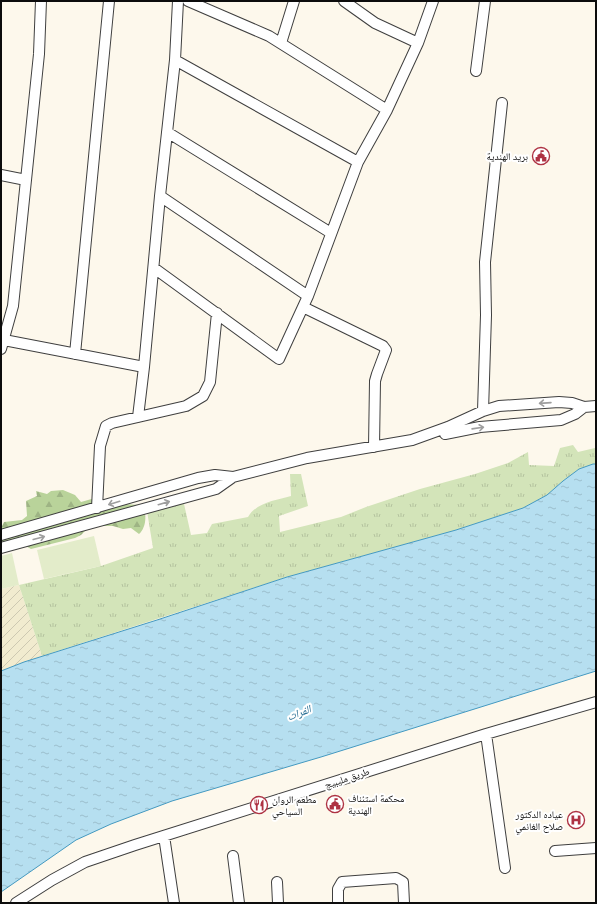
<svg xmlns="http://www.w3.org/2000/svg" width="597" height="904" font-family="'Roboto Serif','Noto Naskh Arabic',serif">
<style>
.farmland{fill:url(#farmland-furrows)}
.grass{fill:url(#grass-tufts)}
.forest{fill:url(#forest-firs)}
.pitch{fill:#e3ecca}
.water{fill:url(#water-ripples);stroke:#4499c0}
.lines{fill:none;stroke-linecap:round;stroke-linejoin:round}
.minor-casing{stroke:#3f3f3f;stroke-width:12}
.minor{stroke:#fff;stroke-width:10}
.oneway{stroke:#9e9e9e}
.labels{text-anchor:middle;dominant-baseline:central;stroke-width:4;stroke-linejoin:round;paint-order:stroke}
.poi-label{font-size:10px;fill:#0c0c0c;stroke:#fff;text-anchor:end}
.street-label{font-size:10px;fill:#0c0c0c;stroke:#fff}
.water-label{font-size:11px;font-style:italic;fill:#226a91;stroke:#fff}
</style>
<defs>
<pattern id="farmland-furrows" width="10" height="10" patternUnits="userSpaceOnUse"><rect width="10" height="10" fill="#f1ebcf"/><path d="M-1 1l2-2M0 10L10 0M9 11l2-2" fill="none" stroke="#cdc8b1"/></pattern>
<pattern id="grass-tufts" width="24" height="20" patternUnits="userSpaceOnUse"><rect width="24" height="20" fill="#d3e4b9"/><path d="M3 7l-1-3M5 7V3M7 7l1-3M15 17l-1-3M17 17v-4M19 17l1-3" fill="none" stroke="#b4c29e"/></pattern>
<pattern id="forest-firs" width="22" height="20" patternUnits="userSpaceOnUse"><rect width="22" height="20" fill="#b9d39a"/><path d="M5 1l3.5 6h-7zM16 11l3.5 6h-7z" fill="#9eb484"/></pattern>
<pattern id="water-ripples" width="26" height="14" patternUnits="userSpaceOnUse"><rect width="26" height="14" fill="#b6dff0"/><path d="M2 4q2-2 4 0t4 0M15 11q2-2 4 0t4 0" fill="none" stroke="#9bbecd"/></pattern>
</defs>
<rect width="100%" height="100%" fill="#fdf8ec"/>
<path class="farmland" d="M 19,585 L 42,656 L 1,671 L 1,589 Z"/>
<path class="grass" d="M 573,445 L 578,452 L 595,448 L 596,447 L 596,464 L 579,469 L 563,481 L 547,495 L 523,508 L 456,530 L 287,577 L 42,656 L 19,585 L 101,566 L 153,548 L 146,505 L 182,495 L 191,535 L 207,533 L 212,524 L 248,517 C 256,503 276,500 291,496 L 290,474 L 301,474 L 308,506 L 279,516 L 280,532 L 341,517 L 366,507 L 420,489 L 475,474 L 508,463 L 528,452 L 529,465 L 554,466 L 560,448 Z"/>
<path class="forest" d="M 63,490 L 75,495 L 81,502 L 95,498 L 97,513 L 122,504 L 141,505 C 148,513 146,528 139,534 L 131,528 L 123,529 L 113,526 L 90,526 L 81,535 L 75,538 L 31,549 L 22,544 L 1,544 L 1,528 L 4,522 L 22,520 L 27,516 L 26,501 L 37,496 L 36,491 L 47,494 L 51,491 Z"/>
<path class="pitch" d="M 94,536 L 101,566 L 44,579 L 37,550 Z
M 12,553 L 19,585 L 1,589 L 1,556 Z"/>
<path class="water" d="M 593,464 L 596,464 L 596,671 L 321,757 L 172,801 L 111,824 L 76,840 L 1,892 L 1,671 L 24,662 L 157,620 L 287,577 L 456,530 L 523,508 L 547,495 L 563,481 L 579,469 Z"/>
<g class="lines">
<g class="minor-casing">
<path id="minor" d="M 188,1 L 269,36 L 387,110
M 344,1 L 375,23 L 418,43
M 281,43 L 294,1
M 175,60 L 358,162
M 476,71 L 485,1
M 167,132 L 331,233
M 1,175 L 26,180
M 160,196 L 308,296
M 154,268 L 279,359 L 308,296 L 358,162 L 387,110 L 418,43 L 433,1
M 303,307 L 383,346 L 386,350 L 377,374 L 375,381 L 374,447
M 4,340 L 144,367
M 1,349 L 13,306 L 39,54 L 41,1
M 75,354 L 109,1
M 483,411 L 486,315 L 485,262 L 502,103
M 138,417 L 144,367 L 160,196 L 175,60 L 178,1
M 445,434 L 480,427 L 561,420 L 575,414 L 584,407
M 97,508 L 100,446 L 106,426 L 112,423 L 186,406 L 203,396 L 210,382 L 217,313
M 1,535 L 198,478 L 215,475 L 233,477
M 1,548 L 216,489 L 233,477 L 307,458 L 412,440 L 448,427 L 483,411 L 499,406 L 559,402 L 572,403 L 584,407 L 596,406
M 486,734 L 505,868
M 164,836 L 174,903
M 555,851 L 596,848
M 233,856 L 239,903
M 277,882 L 278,903
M 16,903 L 52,880 L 85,862 L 135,845 L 486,734 L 596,702
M 338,903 L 338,889 L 342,882 L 396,878 L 403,882 L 404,903"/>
</g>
<use href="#minor" class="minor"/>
</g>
<defs><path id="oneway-shaft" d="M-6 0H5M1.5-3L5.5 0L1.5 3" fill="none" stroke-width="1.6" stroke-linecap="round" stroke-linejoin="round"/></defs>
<g class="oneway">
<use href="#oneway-shaft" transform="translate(545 403) rotate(176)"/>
<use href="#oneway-shaft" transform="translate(478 428) rotate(-8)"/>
<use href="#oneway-shaft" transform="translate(114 503) rotate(163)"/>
<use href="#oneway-shaft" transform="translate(164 503) rotate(-16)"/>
<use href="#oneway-shaft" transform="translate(39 538) rotate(-15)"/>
</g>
<defs>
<g id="civic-ring" transform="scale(0.9)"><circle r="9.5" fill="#fff" stroke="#ae3243" stroke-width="1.5"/><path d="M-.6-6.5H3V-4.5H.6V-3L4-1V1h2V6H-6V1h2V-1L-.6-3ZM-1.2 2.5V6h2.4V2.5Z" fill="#ae3243"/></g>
<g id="restaurant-ring" transform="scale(0.9)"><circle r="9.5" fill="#fff" stroke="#ae3243" stroke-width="1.5"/><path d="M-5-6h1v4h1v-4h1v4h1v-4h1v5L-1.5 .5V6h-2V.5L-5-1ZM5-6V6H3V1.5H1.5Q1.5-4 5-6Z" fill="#ae3243"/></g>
<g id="hospital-ring" transform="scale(0.9)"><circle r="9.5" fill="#fff" stroke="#ae3243" stroke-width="1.5"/><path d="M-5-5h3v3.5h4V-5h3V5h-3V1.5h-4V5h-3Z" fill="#ae3243"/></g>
</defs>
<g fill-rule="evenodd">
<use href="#civic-ring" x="541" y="156"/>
<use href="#civic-ring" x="335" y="804"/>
<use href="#restaurant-ring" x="259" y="805"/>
<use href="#hospital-ring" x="576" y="820"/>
</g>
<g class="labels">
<g class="poi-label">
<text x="528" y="156">بريد الهندية</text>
<text x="348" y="798" text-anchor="start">محكمة استئناف<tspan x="348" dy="12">الهندية</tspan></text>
<text x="272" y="799" text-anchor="start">مطعم الروان<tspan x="272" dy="12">السياحي</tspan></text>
<text x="563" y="814">عياده الدكتور<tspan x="563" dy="12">صلاح الغانمي</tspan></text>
</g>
<g class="street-label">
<text transform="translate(347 778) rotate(-18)">طريق مليبيج</text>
</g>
<g class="water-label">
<text transform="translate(299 713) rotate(-21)">الفرات</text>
</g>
</g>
<rect width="597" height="904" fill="none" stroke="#0c0c0c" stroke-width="4"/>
</svg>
